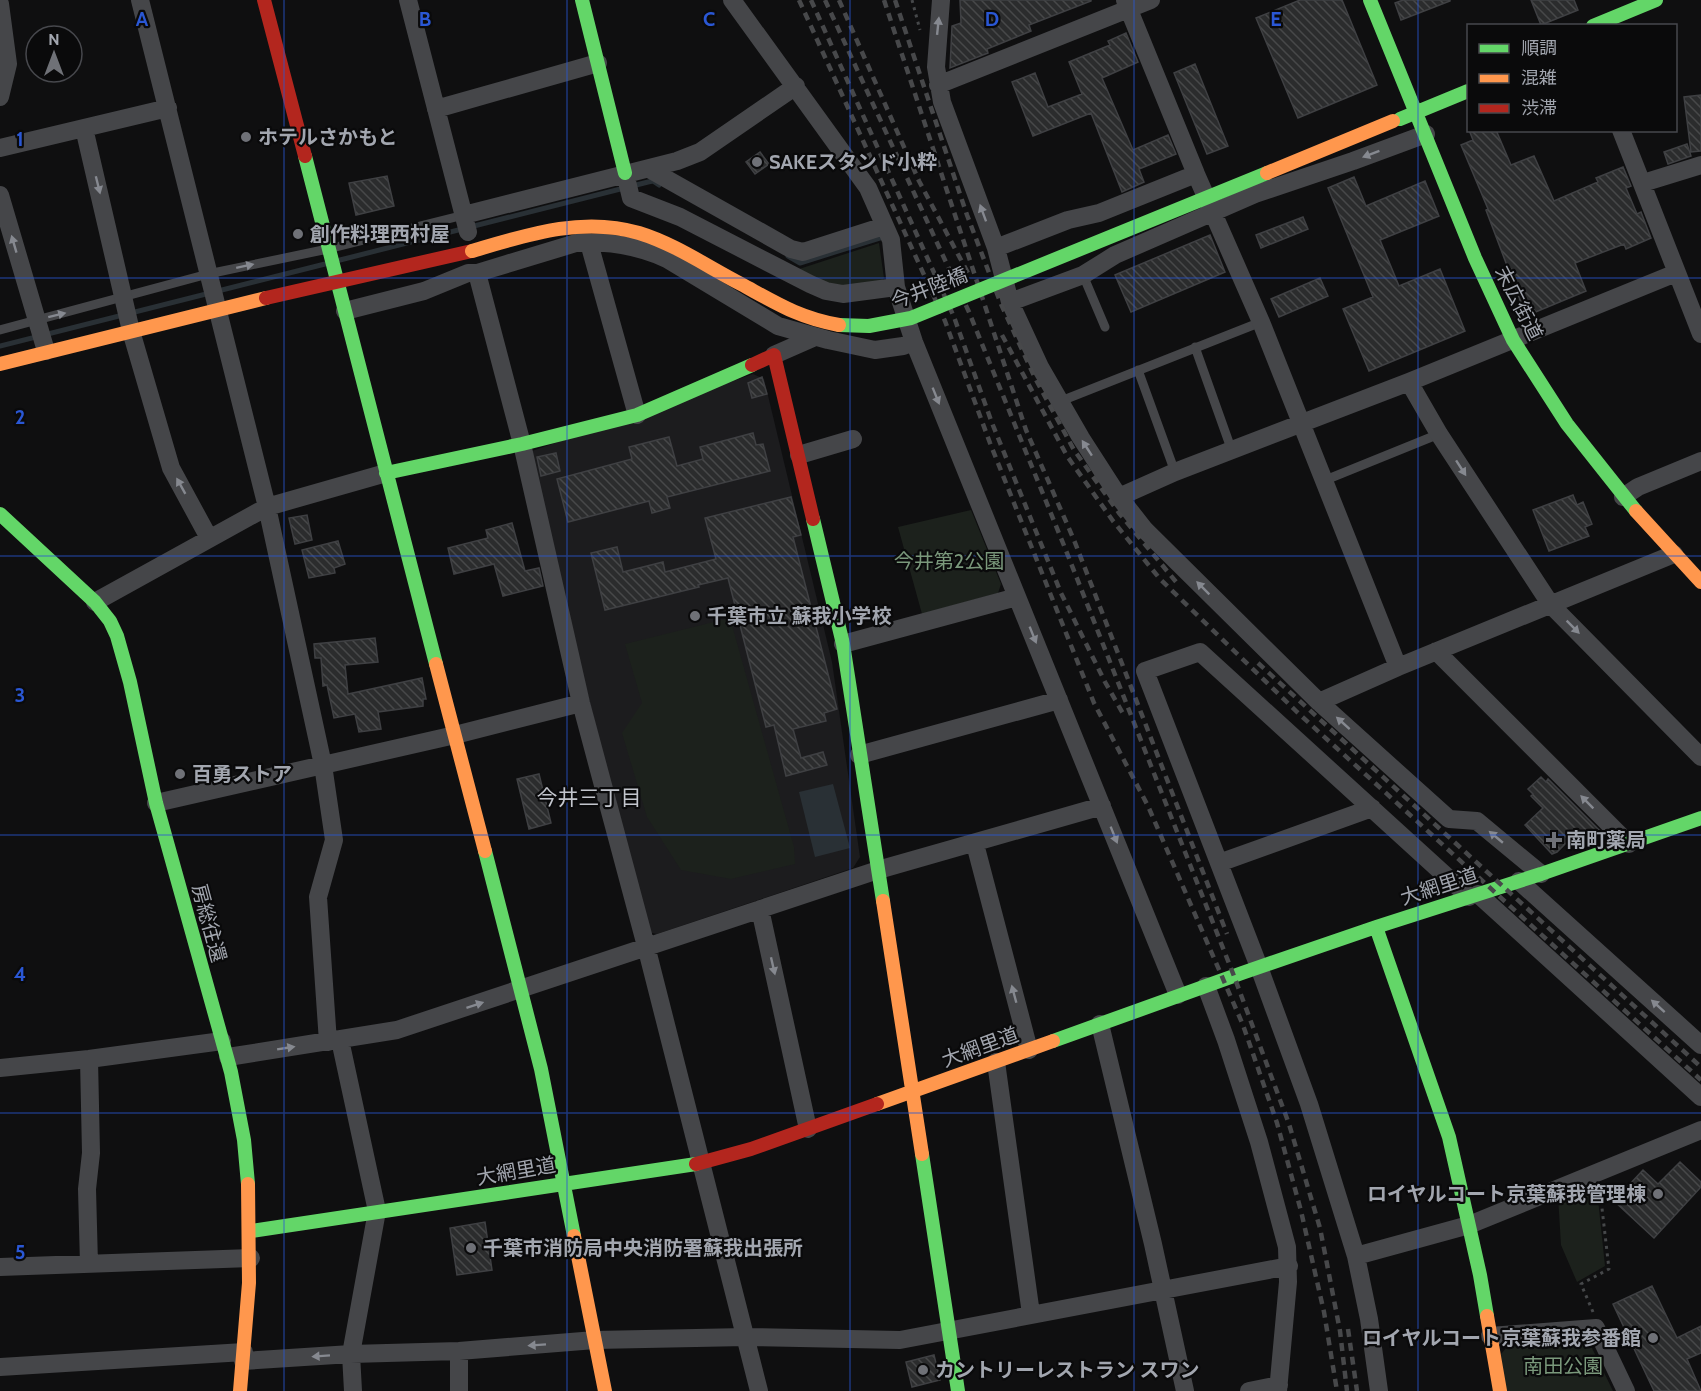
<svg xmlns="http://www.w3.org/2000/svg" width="1701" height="1391" font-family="Cabin,'Noto Sans JP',sans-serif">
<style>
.built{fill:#1c1c1e}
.park{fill:#1c211c}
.water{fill:#293035}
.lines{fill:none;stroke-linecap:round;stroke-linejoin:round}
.stream{stroke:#293035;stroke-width:5}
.building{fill:url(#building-back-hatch);stroke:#3f4043;stroke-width:1.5}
.path{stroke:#46484a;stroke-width:3;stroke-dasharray:3 4.5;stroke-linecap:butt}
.lane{stroke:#454649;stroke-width:9}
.street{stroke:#454649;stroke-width:18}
.fast{stroke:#63d668;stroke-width:14}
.slow{stroke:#ff974d;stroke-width:14}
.jam{stroke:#b3261e;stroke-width:14}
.rail{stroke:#47484a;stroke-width:4.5;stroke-dasharray:8 6;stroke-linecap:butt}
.fast-bridge{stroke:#63d668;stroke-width:14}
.slow-bridge{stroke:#ff974d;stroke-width:14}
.oneway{fill:#868990}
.grid{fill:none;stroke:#2a57d4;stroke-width:1.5;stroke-opacity:0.55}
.poi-dot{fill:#6f7177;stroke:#0a0a0b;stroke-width:2}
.labels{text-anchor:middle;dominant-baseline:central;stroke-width:4.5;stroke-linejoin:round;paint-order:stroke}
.poi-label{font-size:20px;font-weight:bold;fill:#a2a6af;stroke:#0a0a0b;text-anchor:start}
.street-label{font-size:20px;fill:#a2a6af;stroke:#0a0a0b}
.park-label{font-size:20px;fill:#7a987b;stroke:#0a0a0b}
.neighbourhood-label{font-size:21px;fill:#c2c5cc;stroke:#0a0a0b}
.grid-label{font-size:20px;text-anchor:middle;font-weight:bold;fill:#2a57d4;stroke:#0a0a0b;stroke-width:4.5;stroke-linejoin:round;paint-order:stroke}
</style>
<defs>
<pattern id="building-back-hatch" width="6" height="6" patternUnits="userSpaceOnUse" patternTransform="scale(1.5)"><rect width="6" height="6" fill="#2b2c2d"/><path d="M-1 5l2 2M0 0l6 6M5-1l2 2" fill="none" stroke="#474849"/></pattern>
</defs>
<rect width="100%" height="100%" fill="#0f0f10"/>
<path class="built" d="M 753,374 L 764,379 L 832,662 L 860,857 L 853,868 L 657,934 L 648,932 L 528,458 L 532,451 Z"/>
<path class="park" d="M 879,243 L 884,278 L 876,288 L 830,290 L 793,271 Z
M 971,510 L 1001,584 L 998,593 L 922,614 L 898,527 Z
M 730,618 L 794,847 L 795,864 L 731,879 L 681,870 L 647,817 L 622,733 L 642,703 L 625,644 Z
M 1596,1180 L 1605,1266 L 1577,1282 L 1561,1245 L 1558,1196 Z
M 1582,1339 L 1590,1344 L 1613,1391 L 1505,1391 L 1501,1354 L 1508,1346 Z"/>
<path class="water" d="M 833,784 L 850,848 L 815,857 L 799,792 Z"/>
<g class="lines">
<path class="stream" d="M 788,256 L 800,263 L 883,237
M 340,260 L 648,182 L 653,181 L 659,185
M 0,346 L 325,264"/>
</g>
<path class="building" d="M 960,0 L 1091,0 L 1091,1 L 1029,25 L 1031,31 L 987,49 L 988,53 L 950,68 L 952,26 L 961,23 Z
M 1300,0 L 1342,0 L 1377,85 L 1298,118 L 1256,18 Z
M 1403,0 L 1450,0 L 1450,1 L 1401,20 L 1395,3 Z
M 1531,0 L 1574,0 L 1578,10 L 1541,25 Z
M 1126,33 L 1138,62 L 1102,78 L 1133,150 L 1168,135 L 1176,154 L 1139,169 L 1144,182 L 1122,192 L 1091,113 L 1033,136 L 1012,82 L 1035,73 L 1048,107 L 1082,94 L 1069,62 L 1110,45 L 1108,41 Z
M 1195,64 L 1228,146 L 1207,154 L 1174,73 Z
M 1701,95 L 1701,151 L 1691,152 L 1684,97 Z
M 1469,130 L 1496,130 L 1511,165 L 1534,156 L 1554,201 L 1598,182 L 1596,178 L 1623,167 L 1631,186 L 1626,188 L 1637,214 L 1641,212 L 1651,238 L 1626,249 L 1624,244 L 1575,263 L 1586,291 L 1526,316 L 1486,210 L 1488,209 L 1461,145 L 1473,140 Z
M 1687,144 L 1691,156 L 1668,164 L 1664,152 Z
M 760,152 L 769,164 L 755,174 L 746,162 Z
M 387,176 L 394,206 L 356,215 L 349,183 Z
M 1354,177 L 1366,206 L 1425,181 L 1439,216 L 1380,240 L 1399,286 L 1440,269 L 1465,331 L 1369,371 L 1343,309 L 1373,297 L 1328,188 Z
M 1303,217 L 1308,229 L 1261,248 L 1256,235 Z
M 1210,235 L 1225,272 L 1131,312 L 1115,275 Z
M 1320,278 L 1328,296 L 1279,317 L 1271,299 Z
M 762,377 L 767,394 L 752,398 L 748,383 Z
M 753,433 L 756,445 L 763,444 L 770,471 L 667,497 L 670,508 L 652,513 L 649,501 L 568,522 L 557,479 L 632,459 L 629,447 L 669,437 L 677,466 L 703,459 L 700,447 Z
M 556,453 L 560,471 L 541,476 L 537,457 Z
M 1573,495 L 1577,505 L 1583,502 L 1592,524 L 1585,527 L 1589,536 L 1549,551 L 1533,510 Z
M 791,497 L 801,535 L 793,537 L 837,709 L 824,713 L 826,721 L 793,729 L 801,758 L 823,752 L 827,765 L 786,776 L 774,725 L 766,727 L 728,578 L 698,585 L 699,587 L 605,610 L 591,553 L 617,547 L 623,572 L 663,562 L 665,572 L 716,559 L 705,518 Z
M 307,515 L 312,540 L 295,544 L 289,518 Z
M 512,523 L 525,571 L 539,568 L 543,586 L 503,596 L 494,564 L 454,574 L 448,548 L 488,538 L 486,530 Z
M 338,541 L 345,564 L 334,568 L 335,573 L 309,578 L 302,550 Z
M 375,638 L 378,662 L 345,665 L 348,694 L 422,678 L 426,699 L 423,699 L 423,706 L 378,712 L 381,729 L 359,732 L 355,714 L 334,718 L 327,685 L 323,686 L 321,658 L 315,658 L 314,644 Z
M 539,774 L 551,823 L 529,829 L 517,779 Z
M 1541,777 L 1546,782 L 1548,779 L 1601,832 L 1600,837 L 1579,844 L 1572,837 L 1557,852 L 1552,854 L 1525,825 L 1543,808 L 1531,796 L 1533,794 L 1528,789 Z
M 1680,1162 L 1701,1182 L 1701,1187 L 1654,1238 L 1614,1201 L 1643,1170 L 1658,1184 Z
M 485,1222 L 492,1270 L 457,1275 L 450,1228 Z
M 1652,1286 L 1677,1338 L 1701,1326 L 1701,1353 L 1687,1359 L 1701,1391 L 1654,1391 L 1613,1304 Z
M 934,1355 L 940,1380 L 912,1387 L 906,1362 Z"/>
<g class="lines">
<path class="path" d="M 912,0 L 920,30
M 1593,1312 L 1581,1284 L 1609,1269 L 1600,1191"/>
<path class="lane" d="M 1083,275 L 1105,327
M 0,330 L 208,274 L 328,249 L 464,215
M 1195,347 L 1232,451
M 1138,370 L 1175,472
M 1061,401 L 1261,322
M 1323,481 L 1439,434"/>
<path class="street" d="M 140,0 L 267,507 L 323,765 L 334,840 L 318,897 L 328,1042
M 408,0 L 468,232
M 732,0 L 868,188 L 891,240 L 896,287 L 914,342 L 1178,995
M 941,0 L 936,67 L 942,102 L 996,248 L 1010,302 L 1040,367 L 1081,438 L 1119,497 L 1145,530 L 1319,702 L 1449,819 L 1477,821 L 1541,874
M 1125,0 L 1196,174 L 1261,322 L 1398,667
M 0,4 L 8,64 L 0,97
M 938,85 L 1151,0
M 436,109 L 598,63
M 84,128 L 131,331 L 171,468 L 209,538
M 1621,130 L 1701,334
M 0,148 L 168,108
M 649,169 L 791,249 L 803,252 L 884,226
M 625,173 L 631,198 L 680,217 L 810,284 L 826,291 L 843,294 L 896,287
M 1643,183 L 1701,165
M 0,195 L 46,351
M 464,215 L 677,161 L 700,152 L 796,86
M 589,243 L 637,415
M 996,248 L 1068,220 L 1099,213 L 1196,174
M 1010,302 L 1083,275 L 1115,255 L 1255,194 L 1353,161 L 1426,134
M 345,311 L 424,291 L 468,273 L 477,273
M 774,355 L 815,337
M 1409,382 L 1439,434 L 1551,605 L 1701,757
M 799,455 L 853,439
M 1119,497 L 1175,472 L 1409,382 L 1676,273
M 1623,497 L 1638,487 L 1701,461
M 95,602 L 267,507 L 386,473
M 843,644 L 1017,597
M 1436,651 L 1629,844
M 1319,702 L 1398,667 L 1674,554
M 859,755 L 1059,700
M 156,803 L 455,735 L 581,703
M 975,844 L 1029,1050
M 1219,863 L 1372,808
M 1519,881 L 1701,1045
M 1478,894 L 1701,1097
M 760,909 L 808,1129
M 1206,986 L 1226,1040 L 1259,1142 L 1287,1247 L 1288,1282 L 1278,1391
M 1100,1024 L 1153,1244 L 1185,1391
M 340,1040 L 377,1211 L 351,1354 L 353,1391
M 228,1057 L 397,1030 L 878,870 L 1102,806
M 89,1059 L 91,1153 L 87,1189 L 89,1264
M 996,1062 L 1031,1314
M 0,1068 L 89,1059 L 222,1041
M 1356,1256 L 1469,1225 L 1701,1130
M 0,1267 L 251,1258
M 1490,1336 L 1596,1328 L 1626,1391
M 459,1351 L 459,1391
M 243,1361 L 351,1354 L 459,1351 L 595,1340 L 746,1337 L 900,1340 L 1289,1266
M 0,1367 L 244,1352
M 759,1391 L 646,946 L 581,703 L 522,444 L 477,273 L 576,243 C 607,241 639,246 667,259 L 778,326 L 828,340 L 875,350 L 903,346 L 914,342
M 1249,1391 L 1279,1385
M 1379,1391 L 1369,1319 L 1356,1256 L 1309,1104 L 1259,967 L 1145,671 L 1200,652 L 1469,897"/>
<path class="fast" d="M 582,0 L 625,173
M 1370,0 L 1475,258 L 1513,340 L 1567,424 L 1636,511
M 1593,26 L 1656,0
M 1400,119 L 1468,91
M 305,156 L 436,664
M 386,473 L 522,444 L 637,415 L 752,365
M 0,514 L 95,602 L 110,621 L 117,636 L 130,682 L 156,803 L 231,1072 L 244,1140 L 248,1184
M 813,519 L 843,644 L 883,901
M 485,851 L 541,1069 L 574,1236
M 1376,927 L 1449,1137 L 1480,1275 L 1487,1316
M 1053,1041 L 1242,973 L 1376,927 L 1541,874 L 1701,818
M 922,1154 L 958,1391
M 252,1231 L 696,1164"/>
<path class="slow" d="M 0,364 L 266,298
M 1636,511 L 1701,582
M 436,664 L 485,851
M 883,901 L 922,1154
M 877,1104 L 1053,1041
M 574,1236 L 605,1391
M 1487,1316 L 1500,1391
M 240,1391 L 249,1283 L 248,1184"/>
<path class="jam" d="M 264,0 L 305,156
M 266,298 L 472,251
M 752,365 L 774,355 L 813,519
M 696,1164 L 751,1149 L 877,1104"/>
<path class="rail" d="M 799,0 L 945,321 L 990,443 L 1094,703 L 1148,806 L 1243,1025 L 1277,1123 L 1301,1211 L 1324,1312 L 1337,1391
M 811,0 L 954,317 L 992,423 L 1061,593 L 1105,682 L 1125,717
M 825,0 L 969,312 L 1065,548 L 1234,976 L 1289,1124 L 1320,1228 L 1340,1331 L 1347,1391
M 839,0 L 919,181 L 969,275
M 884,0 L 1026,430 L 1074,540 L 1227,934
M 895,0 L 967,215 L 1001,304 L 1035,378 L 1074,450 L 1119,513 L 1177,583
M 1002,335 L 1067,456 L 1113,521 L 1160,579 L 1297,712 L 1701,1080
M 1258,663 L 1701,1067
M 1348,1329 L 1357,1391"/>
<path class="fast-bridge" d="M 839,325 L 869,326 L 911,318 L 1267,173"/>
<path class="slow-bridge" d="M 1267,173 L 1393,121
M 472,251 C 526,235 582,216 639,233 C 675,244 708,267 741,284 C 776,303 799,318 839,325"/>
</g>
<defs><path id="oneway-solid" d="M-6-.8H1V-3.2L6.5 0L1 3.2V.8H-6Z" transform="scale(1.5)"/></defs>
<g class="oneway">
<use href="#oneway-solid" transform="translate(938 26) rotate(-84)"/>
<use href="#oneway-solid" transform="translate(1371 154) rotate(159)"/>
<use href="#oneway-solid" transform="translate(98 185) rotate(76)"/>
<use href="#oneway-solid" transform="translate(983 213) rotate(-110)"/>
<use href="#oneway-solid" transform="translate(14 244) rotate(-106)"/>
<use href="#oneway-solid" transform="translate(245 266) rotate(-12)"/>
<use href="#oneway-solid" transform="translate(57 315) rotate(-14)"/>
<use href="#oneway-solid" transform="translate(936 396) rotate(68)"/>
<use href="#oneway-solid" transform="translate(1087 448) rotate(-123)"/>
<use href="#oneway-solid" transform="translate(1461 468) rotate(57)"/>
<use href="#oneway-solid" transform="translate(181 486) rotate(-119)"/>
<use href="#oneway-solid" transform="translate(1203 588) rotate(-135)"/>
<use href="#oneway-solid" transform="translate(1573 627) rotate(45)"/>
<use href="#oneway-solid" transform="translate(1033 635) rotate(68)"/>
<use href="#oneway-solid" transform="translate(1343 723) rotate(-138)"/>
<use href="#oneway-solid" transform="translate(1587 802) rotate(-135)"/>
<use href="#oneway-solid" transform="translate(1114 835) rotate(68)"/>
<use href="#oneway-solid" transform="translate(1496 837) rotate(-140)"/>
<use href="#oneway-solid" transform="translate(773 966) rotate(77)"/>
<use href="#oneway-solid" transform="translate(1014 994) rotate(-105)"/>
<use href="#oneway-solid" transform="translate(475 1005) rotate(-18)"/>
<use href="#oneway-solid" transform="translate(1658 1006) rotate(-138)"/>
<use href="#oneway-solid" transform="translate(286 1048) rotate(-9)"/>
<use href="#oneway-solid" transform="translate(537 1345) rotate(176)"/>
<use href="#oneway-solid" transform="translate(321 1356) rotate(176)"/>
</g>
<path class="grid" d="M 284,0 L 284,1391M 567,0 L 567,1391M 850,0 L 850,1391M 1134,0 L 1134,1391M 1418,0 L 1418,1391M 0,278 L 1701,278M 0,556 L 1701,556M 0,835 L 1701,835M 0,1113 L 1701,1113"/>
<g class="poi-dot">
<circle cx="246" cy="137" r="6"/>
<circle cx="757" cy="162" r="6"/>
<circle cx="298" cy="234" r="6"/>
<circle cx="695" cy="616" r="6"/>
<circle cx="180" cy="774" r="6"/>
<path d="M1551 831h6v6h6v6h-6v6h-6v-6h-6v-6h6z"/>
<circle cx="1658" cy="1194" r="6"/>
<circle cx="471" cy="1248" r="6"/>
<circle cx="1653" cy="1338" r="6"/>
<circle cx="923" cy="1370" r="6"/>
</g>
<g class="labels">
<g class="poi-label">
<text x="258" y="137">ホテルさかもと</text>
<text x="769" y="162">SAKEスタンド小粋</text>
<text x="310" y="234">創作料理西村屋</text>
<text x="707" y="616">千葉市立 蘇我小学校</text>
<text x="192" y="774">百勇ストア</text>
<text x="1566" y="840">南町薬局</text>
<text x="1646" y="1194" text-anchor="end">ロイヤルコート京葉蘇我管理棟</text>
<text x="483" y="1248">千葉市消防局中央消防署蘇我出張所</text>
<text x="1641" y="1338" text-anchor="end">ロイヤルコート京葉蘇我参番館</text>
<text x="935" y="1370">カントリーレストラン スワン</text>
</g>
<g class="street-label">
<text transform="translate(929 288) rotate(-21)">今井陸橋</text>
<text transform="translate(1519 303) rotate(63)">末広街道</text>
<text transform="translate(1439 886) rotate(-18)">大網里道</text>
<text transform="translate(209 923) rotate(75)">房総往還</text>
<text transform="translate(980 1047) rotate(-20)">大網里道</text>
<text transform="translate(516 1171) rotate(-10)">大網里道</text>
</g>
<g class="park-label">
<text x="949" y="561">今井第2公園</text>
<text x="1563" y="1366">南田公園</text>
</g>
<g class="neighbourhood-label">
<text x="589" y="797">今井三丁目</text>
</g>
</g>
<g class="grid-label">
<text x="142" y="26">A</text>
<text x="425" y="26">B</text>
<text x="709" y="26">C</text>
<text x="992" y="26">D</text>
<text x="1276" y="26">E</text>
<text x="20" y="146">1</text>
<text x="20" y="424">2</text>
<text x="20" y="702">3</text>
<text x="20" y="981">4</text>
<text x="20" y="1259">5</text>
</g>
<rect x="1467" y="24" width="210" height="108" fill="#0a0a0b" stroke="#47484d" stroke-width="1.5"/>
<rect x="1479" y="44" width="30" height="9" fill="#63d668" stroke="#47484d" stroke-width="1.5"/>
<text x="1521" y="54" font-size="18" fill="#a2a6af">順調</text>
<rect x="1479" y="74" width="30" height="9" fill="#ff974d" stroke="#47484d" stroke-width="1.5"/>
<text x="1521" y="84" font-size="18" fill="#a2a6af">混雑</text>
<rect x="1479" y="104" width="30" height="9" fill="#b3261e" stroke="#47484d" stroke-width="1.5"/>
<text x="1521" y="114" font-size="18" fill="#a2a6af">渋滞</text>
<g transform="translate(54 54)"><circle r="28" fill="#0a0a0b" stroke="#47484d" stroke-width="1.5"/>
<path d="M0-4.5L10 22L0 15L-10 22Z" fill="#6f7177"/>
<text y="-9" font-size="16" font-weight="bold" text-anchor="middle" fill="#a2a6af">N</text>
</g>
</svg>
